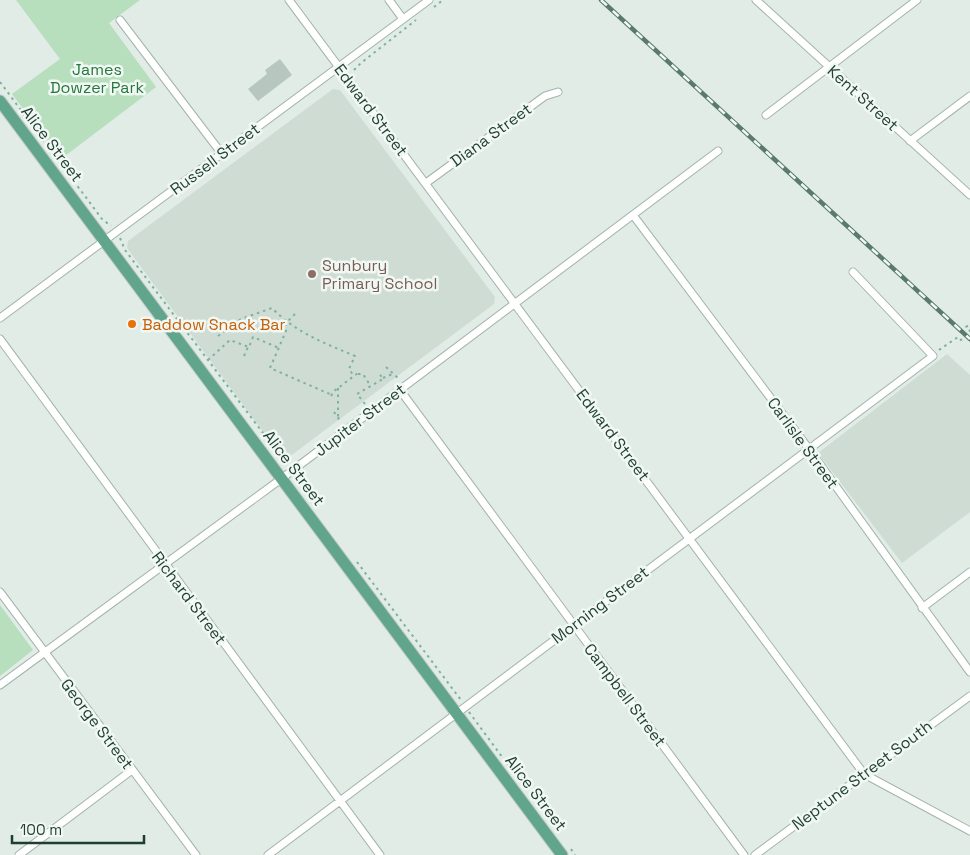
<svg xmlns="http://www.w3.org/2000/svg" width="970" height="855" font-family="'Space Grotesk',sans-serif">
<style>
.built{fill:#cedcd4}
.green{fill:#b7dfbd}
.building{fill:#b5c7be}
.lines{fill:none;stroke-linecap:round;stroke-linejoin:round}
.minor-casing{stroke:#a2b4ac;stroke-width:9}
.primary-casing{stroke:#c0c9c6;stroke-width:13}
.path{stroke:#7eb29c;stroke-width:2;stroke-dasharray:2.5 4;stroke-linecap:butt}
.minor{stroke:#fff;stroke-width:7}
.primary{stroke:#61a58c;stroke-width:11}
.rail-casing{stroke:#597a6d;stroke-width:4.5}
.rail{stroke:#f1f8f4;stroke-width:2.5;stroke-dasharray:8;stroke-linecap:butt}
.education-dot{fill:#8d6e63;stroke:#f1f8f4;stroke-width:2}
.food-dot{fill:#e8710a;stroke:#f1f8f4;stroke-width:2}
.labels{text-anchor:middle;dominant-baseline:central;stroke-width:5;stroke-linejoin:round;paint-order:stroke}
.park-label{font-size:16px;fill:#26783d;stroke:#f1f8f4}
.street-label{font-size:16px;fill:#1f3e32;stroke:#f1f8f4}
.education-label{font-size:16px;fill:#785e54;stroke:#f1f8f4;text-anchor:start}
.food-label{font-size:16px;fill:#c56008;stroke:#f1f8f4;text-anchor:start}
</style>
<rect width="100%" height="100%" fill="#e0ece5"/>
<path class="built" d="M 333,89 L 340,90 L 495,297 L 494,304 L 289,457 L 281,456 L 127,248 L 128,241 Z
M 947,354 L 970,375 L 970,512 L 902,563 L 818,453 Z"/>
<path class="green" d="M 16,0 L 140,0 L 109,23 L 156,87 L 61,159 L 12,94 L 60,59 Z
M 0,605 L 33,650 L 0,676 Z"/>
<path class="building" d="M 280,59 L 292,75 L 258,101 L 248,89 L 267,74 L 265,70 Z"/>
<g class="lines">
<g class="minor-casing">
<path id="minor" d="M 289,0 L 864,774 L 970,831
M 389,0 L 403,19
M 756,0 L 970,195
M 120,20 L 222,154
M 766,115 L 917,0
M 910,141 L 970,96
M 426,183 L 545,96 L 558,92
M 633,215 L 806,445 L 970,672
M 0,318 L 429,0
M 0,339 L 380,855
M 400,390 L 744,855
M 0,592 L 196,855
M 922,608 L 970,572
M 0,685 L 281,479 L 718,151
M 19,855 L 132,770
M 268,855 L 933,356 L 853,272
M 755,855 L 970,696"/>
</g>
<g class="primary-casing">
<path id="primary" d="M 0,101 L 562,855"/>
</g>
<path class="path" d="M 434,7 L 443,0
M 354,70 L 361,63 L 416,20
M 0,82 L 102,219 L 111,226
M 120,238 L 125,250 L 287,465
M 295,314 L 286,323 L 286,331 L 270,368 L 332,395
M 218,336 L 241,319 L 272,308 C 295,332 324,343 355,356 L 349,369 L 354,376
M 939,350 L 958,337 L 961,340 L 970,331 L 966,327 L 970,324
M 244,356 L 248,347
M 208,360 L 230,340 L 249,347 L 253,337 L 279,348
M 386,367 L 399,379
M 358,374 L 363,374 L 370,385
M 383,378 L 395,373
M 338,388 L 338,418
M 331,396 L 334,391 L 358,373 L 359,375
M 365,404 L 357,394 L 383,379 L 379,373
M 334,412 L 341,422
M 295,477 L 302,488
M 357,562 L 461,700
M 469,712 L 508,765
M 571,849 L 575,855"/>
<use href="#minor" class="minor"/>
<use href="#primary" class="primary"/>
<g class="rail-casing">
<path id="rail" d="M 601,0 L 970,339"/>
</g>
<use href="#rail" class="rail"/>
</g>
<circle class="education-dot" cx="312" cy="274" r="5"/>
<circle class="food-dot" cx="132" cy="324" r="5"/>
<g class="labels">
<g class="park-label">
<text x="97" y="69">James<tspan x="97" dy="18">Dowzer Park</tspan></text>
</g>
<g class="street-label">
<text transform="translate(863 98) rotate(42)">Kent Street</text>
<text transform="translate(371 110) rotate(53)">Edward Street</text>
<text transform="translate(491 135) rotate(-36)">Diana Street</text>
<text transform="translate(52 144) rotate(53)">Alice Street</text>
<text transform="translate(215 159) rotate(-37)">Russell Street</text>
<text transform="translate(360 420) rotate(-37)">Jupiter Street</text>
<text transform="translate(613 435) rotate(53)">Edward Street</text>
<text transform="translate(803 443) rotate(54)">Carlisle Street</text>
<text transform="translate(294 468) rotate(53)">Alice Street</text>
<text transform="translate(189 598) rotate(53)">Richard Street</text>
<text transform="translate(600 605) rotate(-37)">Morning Street</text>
<text transform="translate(625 695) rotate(53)">Campbell Street</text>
<text transform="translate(97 724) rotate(53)">George Street</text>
<text transform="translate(862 775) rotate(-37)">Neptune Street South</text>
<text transform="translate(536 793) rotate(53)">Alice Street</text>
</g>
<g class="education-label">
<text x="322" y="265">Sunbury<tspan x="322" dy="18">Primary School</tspan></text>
</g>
<g class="food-label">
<text x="142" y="324">Baddow Snack Bar</text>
</g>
</g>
<path d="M12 835v8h132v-8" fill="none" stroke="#1f3e32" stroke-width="2.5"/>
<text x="20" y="835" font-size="15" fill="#1f3e32" stroke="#f1f8f4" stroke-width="4" paint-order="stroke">100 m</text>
</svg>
